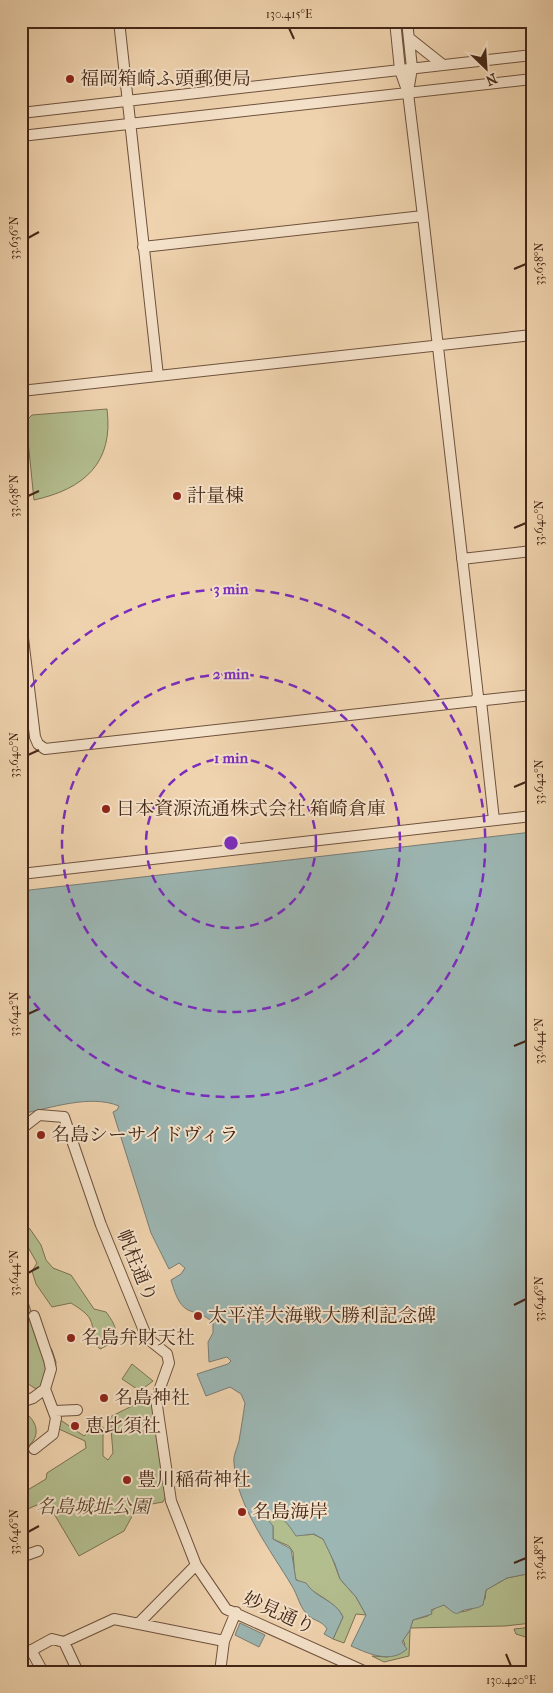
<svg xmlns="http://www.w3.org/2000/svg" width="553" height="1693" font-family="'IM FELL French Canon','Noto Serif JP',serif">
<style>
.green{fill:#b3be8f;stroke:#7c7253}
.water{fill:#9cb6b3;stroke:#797d75}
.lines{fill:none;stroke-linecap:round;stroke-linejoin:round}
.minor-casing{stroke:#6f523d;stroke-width:12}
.minor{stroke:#f5e2ca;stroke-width:10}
.ticks{fill:none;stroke:#442717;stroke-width:2}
.ring{fill:none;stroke:#7b2cbf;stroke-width:2.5;stroke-dasharray:9 6}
.poi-dot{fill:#8f2418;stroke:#f5e2ca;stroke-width:2}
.labels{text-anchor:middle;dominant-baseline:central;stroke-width:4;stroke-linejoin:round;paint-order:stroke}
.poi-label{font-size:19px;fill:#442717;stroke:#f5e2ca;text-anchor:start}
.street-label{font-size:19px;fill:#442717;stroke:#f5e2ca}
.park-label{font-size:19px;font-style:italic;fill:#5a452f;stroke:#f5e2ca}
.centre{fill:#7b2cbf;stroke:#f5e2ca;stroke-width:2.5}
.ring-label{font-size:15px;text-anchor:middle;font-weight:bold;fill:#7b2cbf;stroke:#f5e2ca;stroke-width:4;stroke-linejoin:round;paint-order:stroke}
.neatline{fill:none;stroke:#442717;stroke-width:2}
.ticks-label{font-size:12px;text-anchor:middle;fill:#442717}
</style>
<rect width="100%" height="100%" fill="#efd3ae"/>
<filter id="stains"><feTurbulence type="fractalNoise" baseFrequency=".004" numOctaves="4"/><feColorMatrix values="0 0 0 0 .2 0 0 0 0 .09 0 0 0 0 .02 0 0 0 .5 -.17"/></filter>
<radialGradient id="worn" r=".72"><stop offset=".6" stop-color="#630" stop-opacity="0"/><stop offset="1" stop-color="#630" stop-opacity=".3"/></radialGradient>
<path class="green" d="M 107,409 C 114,463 84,489 34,500 L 26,421 L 32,415 Z
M 21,1223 L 30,1229 L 41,1245 L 46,1260 L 53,1268 L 71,1275 L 94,1309 L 106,1312 C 118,1328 122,1339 100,1349 C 92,1342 95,1328 90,1319 C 86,1312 77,1307 71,1303 L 52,1307 L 36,1284 L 32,1271 L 37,1263 L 21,1235 Z
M 21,1295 L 28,1302 L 37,1330 L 52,1350 L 56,1362 L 55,1374 L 37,1389 C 21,1383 17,1366 24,1351 L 21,1345 Z
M 132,1364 L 153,1381 L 140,1391 L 122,1379 Z
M 148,1398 L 152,1400 L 166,1496 L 163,1502 L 135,1507 L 136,1509 L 124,1531 L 79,1556 L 50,1507 L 39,1504 L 21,1512 L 21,1494 L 46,1479 L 47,1473 L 86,1448 L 85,1441 L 59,1429 L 59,1422 L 62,1421 L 84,1436 L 98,1422 L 103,1427 L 103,1456 L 108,1460 L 113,1453 L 110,1417 Z
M 21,1410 C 40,1421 42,1440 22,1450 Z
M 266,1513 C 293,1512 285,1540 313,1534 L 323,1539 L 328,1547 L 340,1579 L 356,1597 L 366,1615 L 356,1614 L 344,1643 L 333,1639 L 343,1617 C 336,1601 308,1591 295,1578 L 293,1552 L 289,1546 L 273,1539 L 273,1526 L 265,1519 Z
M 532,1573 L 532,1623 L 505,1626 L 410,1628 L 413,1620 L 428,1616 L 436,1607 L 444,1605 C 459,1617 471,1612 485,1599 L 486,1590 L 507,1578 Z
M 532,1627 L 532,1639 L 516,1634 L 514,1629 Z
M 410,1630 L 409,1656 L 384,1662 L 372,1656 L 388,1657 L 405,1645 L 403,1639 Z"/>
<path class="water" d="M 532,832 L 532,1573 L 507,1578 L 486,1590 L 483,1605 C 478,1608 475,1608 470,1609 C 453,1611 462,1620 444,1605 L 431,1610 L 432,1614 L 413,1620 L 410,1630 L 402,1642 L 407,1649 C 391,1664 369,1654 351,1646 L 366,1615 L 356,1597 L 340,1579 L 335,1564 L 323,1539 L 314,1534 L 296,1536 C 288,1524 284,1517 269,1513 L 265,1516 L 273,1526 L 273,1539 L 291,1549 L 296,1580 L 306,1583 C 315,1598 336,1600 343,1617 L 333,1639 L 324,1634 L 327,1629 C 322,1620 312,1621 306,1613 C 300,1607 297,1594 292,1586 C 271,1551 236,1505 234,1463 C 233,1455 237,1449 239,1441 C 241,1429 243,1416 245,1403 L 241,1394 L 230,1387 L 206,1396 L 197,1374 L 228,1364 L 231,1361 L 227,1357 L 209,1362 L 208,1342 L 213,1333 L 213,1323 C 203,1313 200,1315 188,1310 C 178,1305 174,1290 171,1280 L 181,1274 L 185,1268 L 179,1263 L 169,1269 L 151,1233 L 113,1112 L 117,1110 L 119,1106 C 90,1094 51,1108 21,1114 L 21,891 Z
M 240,1623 L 265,1635 L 259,1647 L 235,1635 Z"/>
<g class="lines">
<g class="minor-casing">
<path id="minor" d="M 119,21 L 158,376
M 407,21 L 412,68 L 408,92
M 409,38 L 443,65
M 21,113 L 532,55
M 21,136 L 532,79
M 143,247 L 423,216
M 21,391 L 532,335
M 462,559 L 532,551
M 21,622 L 35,737 L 38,744 L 45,749 L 475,701 L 478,696 L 423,216 L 408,93 L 400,70 L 395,21
M 476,701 L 532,695
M 481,701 L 494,820
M 21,874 L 532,816
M 21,1129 L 39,1115 L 64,1117 L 101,1225 L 147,1338 L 167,1354 L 169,1363 L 156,1399 L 171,1501 L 196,1565 L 226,1609 L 366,1672
M 34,1316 L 49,1360 L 51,1369 L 45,1389 L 56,1418 L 53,1434 L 34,1449
M 21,1402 L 33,1398 L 45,1389
M 55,1411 L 77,1410
M 21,1557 L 38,1551
M 138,1624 L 196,1565
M 64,1642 L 78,1672
M 31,1650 L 43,1672
M 21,1656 L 52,1639 L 64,1642 L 114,1619 L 224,1641
M 220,1672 L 224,1641 L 236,1612"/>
</g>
<use href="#minor" class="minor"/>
</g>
<path class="ticks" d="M 289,28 L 294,39M 28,238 L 39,232M 514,269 L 526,264M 28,496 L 39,491M 514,528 L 526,523M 28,755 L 39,750M 514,787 L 526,782M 28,1014 L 39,1009M 514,1046 L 526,1041M 28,1273 L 39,1267M 514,1305 L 526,1299M 28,1532 L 39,1526M 514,1563 L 526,1558M 506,1654 L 511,1666"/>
<g class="ring">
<circle cx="231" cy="843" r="85"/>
<circle cx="231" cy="843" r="169"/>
<path d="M22 699A254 254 0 1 1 22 987"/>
</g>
<g class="poi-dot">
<circle cx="70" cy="79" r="5"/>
<circle cx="177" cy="496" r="5"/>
<circle cx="106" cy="809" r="5"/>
<circle cx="41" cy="1135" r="5"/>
<circle cx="198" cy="1316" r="5"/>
<circle cx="71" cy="1338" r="5"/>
<circle cx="104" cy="1398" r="5"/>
<circle cx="75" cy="1426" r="5"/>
<circle cx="127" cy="1480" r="5"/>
<circle cx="242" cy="1512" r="5"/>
</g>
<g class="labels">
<g class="poi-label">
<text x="80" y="79">福岡箱崎ふ頭郵便局</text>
<text x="187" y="496">計量棟</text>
<text x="116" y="809">日本資源流通株式会社 箱崎倉庫</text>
<text x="51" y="1135">名島シーサイドヴィラ</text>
<text x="208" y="1316">太平洋大海戦大勝利記念碑</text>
<text x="81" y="1338">名島弁財天社</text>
<text x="114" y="1398">名島神社</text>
<text x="85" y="1426">恵比須社</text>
<text x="137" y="1480">豊川稲荷神社</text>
<text x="252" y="1512">名島海岸</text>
</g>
<g class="street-label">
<text transform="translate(137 1266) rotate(68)">帆柱通り</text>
<text transform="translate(279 1613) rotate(24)">妙見通り</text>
</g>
<g class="park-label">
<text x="93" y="1507">名島城址公園</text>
</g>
</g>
<circle cx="231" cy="843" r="8" class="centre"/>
<g class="ring-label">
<text x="231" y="594">3 min</text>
<text x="231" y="679">2 min</text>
<text x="231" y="763">1 min</text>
</g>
<rect width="553" height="1693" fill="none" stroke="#efd3ae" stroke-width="55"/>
<g transform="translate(486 68) rotate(155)" stroke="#f5e2ca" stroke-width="4" paint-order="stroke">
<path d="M0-4L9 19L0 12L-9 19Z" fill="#442717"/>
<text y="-8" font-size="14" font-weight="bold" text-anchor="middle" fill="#442717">N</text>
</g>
<rect x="28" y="28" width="498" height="1638" class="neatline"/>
<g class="ticks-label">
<text x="289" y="18">130.415°E</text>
<text transform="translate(14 238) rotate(-90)" y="4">33.636°N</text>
<text transform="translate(539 264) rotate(-90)" y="4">33.638°N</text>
<text transform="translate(14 496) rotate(-90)" y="4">33.638°N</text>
<text transform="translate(539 523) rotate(-90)" y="4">33.640°N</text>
<text transform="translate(14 755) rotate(-90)" y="4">33.640°N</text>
<text transform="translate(539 782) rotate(-90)" y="4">33.642°N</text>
<text transform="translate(14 1014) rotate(-90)" y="4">33.642°N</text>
<text transform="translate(539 1041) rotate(-90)" y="4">33.644°N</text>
<text transform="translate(14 1273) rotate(-90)" y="4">33.644°N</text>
<text transform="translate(539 1299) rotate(-90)" y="4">33.646°N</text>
<text transform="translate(14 1532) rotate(-90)" y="4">33.646°N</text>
<text transform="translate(539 1558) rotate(-90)" y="4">33.648°N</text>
<text x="511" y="1684">130.420°E</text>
</g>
<rect width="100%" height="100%" filter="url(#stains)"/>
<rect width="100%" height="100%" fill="url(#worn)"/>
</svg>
